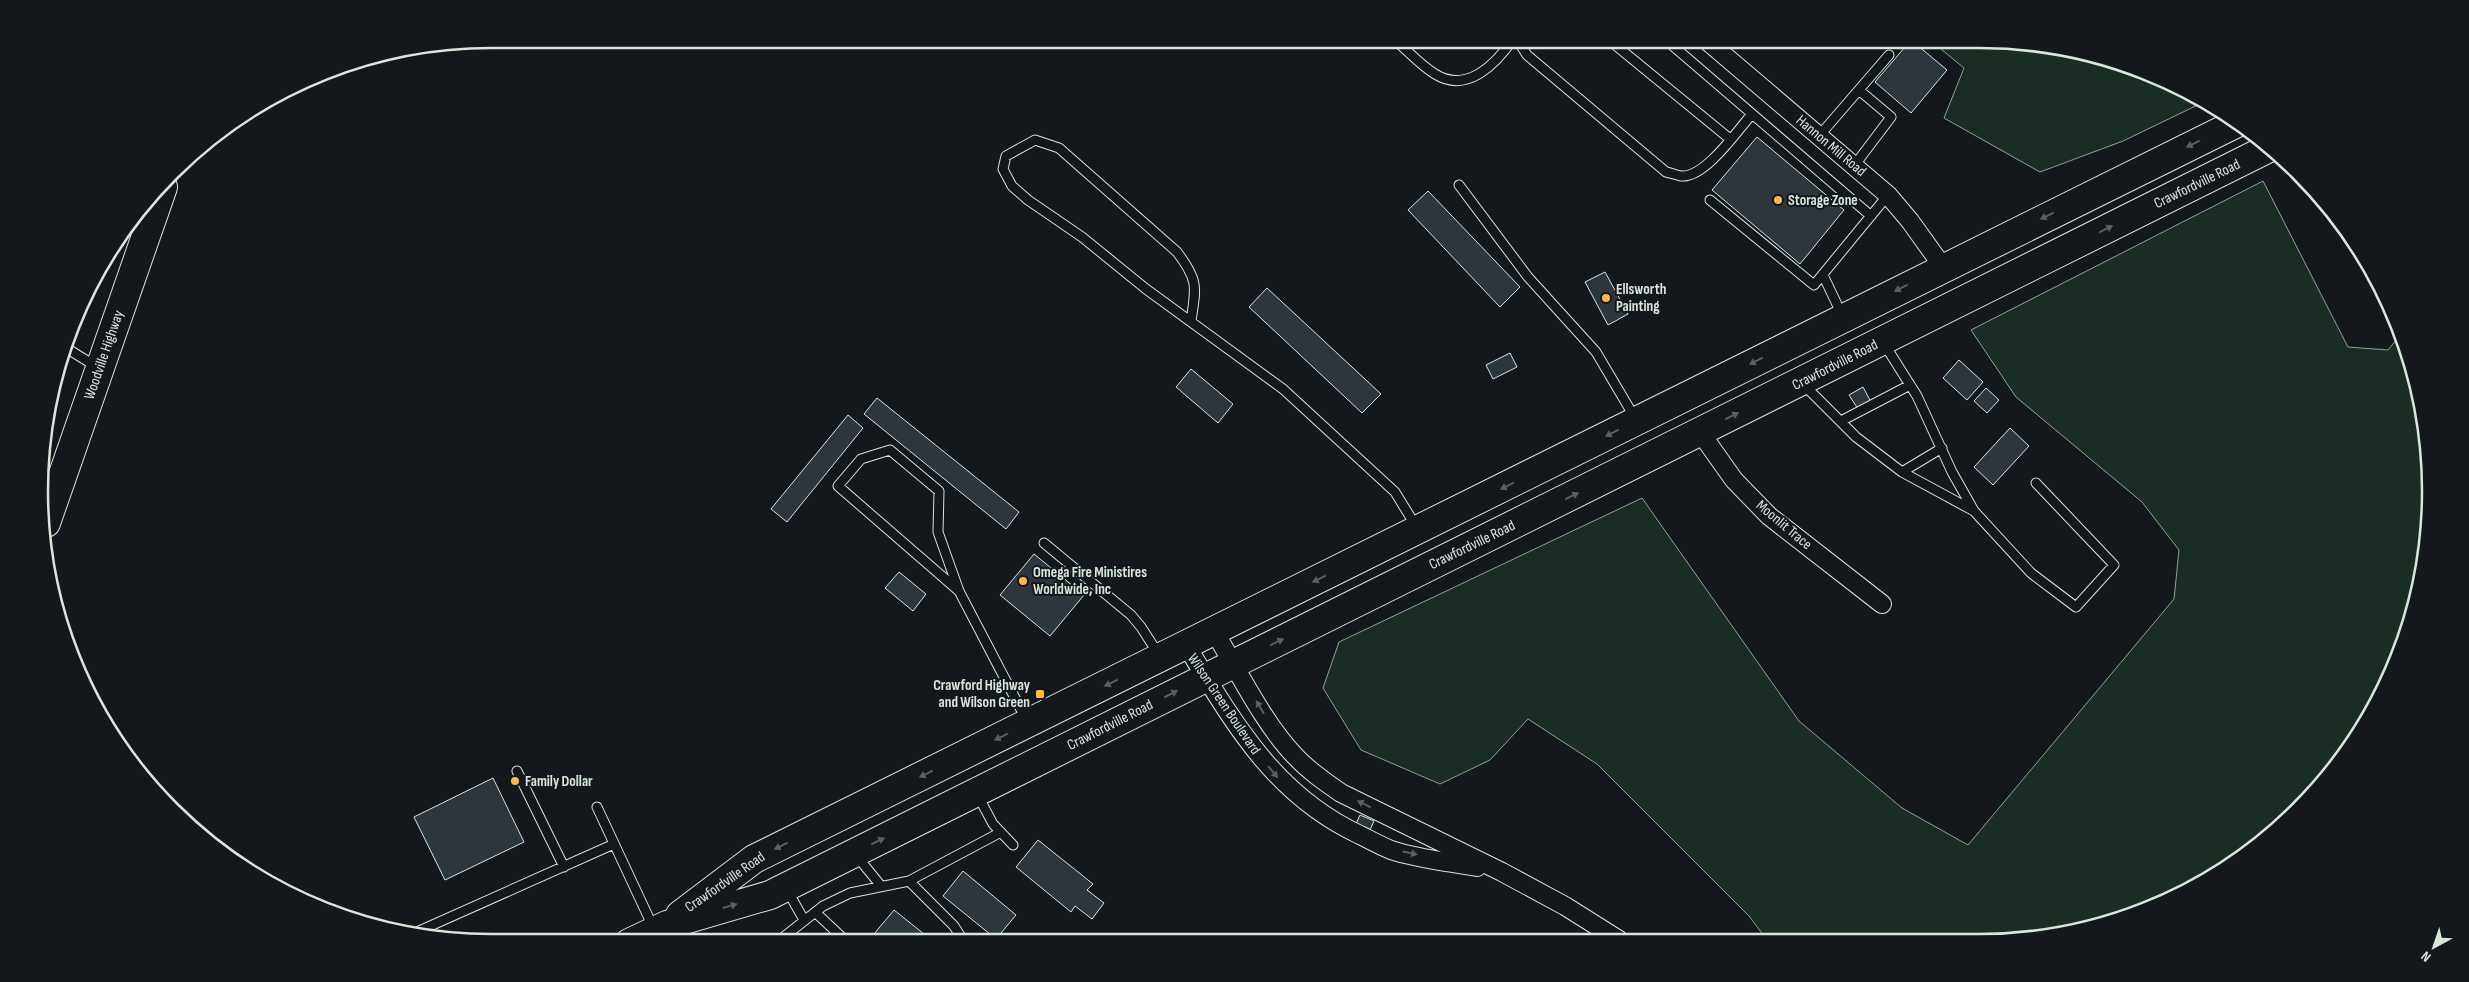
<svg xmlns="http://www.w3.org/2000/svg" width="2469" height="982" font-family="'Sofia Sans Condensed',sans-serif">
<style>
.green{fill:#1a2d24;stroke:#939e99}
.building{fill:#2c363c;stroke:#d8e6dc}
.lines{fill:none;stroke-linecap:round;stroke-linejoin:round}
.service-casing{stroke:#d8e6dc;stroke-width:11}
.minor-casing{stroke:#d8e6dc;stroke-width:20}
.primary-casing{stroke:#d8e6dc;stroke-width:30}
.service{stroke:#14181c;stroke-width:9}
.minor{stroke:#14181c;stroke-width:18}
.primary{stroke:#14181c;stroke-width:28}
.oneway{fill:#59605f}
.poi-dot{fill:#ffb74d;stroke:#14181c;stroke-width:2}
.labels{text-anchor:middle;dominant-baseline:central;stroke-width:4;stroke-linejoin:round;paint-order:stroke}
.street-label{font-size:15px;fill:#d8e6dc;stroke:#14181c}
.poi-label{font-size:15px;font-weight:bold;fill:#d8e6dc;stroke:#14181c;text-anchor:start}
.rim{fill:none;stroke:#d8e6dc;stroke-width:2.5}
</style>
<rect width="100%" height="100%" fill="#14181c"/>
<path class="green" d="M 1929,39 L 1978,39 L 2123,63 L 2206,101 L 2123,141 L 2040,172 L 1944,118 L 1964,68 Z
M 2263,181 L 2348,347 L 2388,350 L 2400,335 L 2415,374 L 2429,461 L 2426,550 L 2406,636 L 2354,742 L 2276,831 L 2151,909 L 2037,939 L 1767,940 L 1749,916 L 1597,764 L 1528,719 L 1490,760 L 1440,784 L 1361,750 L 1323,688 L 1339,642 L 1642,498 L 1799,721 L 1902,808 L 1968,845 L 2174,599 L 2179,550 L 2142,502 L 2016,397 L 1971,330 Z"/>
<path class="building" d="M 1911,40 L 1947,70 L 1911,113 L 1875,82 Z
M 1757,137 L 1844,210 L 1800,264 L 1712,190 Z
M 1428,191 L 1520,287 L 1500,307 L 1408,210 Z
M 1605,272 L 1628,314 L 1608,325 L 1585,282 Z
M 1267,288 L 1381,394 L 1362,413 L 1249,307 Z
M 1510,353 L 1517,367 L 1493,379 L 1486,365 Z
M 1959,360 L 1983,382 L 1967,400 L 1943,378 Z
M 1191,369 L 1233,404 L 1218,423 L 1176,387 Z
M 1863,387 L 1871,402 L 1858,409 L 1849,395 Z
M 1986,388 L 1999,400 L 1987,413 L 1974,401 Z
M 877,398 L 1019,512 L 1006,529 L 864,414 Z
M 848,415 L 863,428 L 787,522 L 771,509 Z
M 2010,428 L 2029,446 L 1993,485 L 1974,467 Z
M 1034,554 L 1084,595 L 1050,636 L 1000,595 Z
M 899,572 L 926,594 L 913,611 L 885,588 Z
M 493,778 L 524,842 L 445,880 L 414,817 Z
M 1360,815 L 1374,821 L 1370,830 L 1356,824 Z
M 1038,840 L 1093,884 L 1087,890 L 1104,903 L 1092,919 L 1075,906 L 1071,912 L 1016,867 Z
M 963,871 L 1016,915 L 996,939 L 943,896 Z
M 894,910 L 934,942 L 884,942 L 874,934 Z"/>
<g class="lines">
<g class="service-casing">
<path id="service" d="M 1394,39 C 1407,50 1420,65 1435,74 C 1467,94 1496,64 1513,39
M 1517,39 L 1527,55 L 1666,172 C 1671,173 1676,175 1681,176 C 1705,178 1737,131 1752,114
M 1608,39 L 1730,139
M 1665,39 L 1871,216
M 342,64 L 347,66 L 352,62
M 1819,136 L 1889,55
M 1854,166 L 1891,117 L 1859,90
M 1459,185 L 1528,277 L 1596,352 L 1635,418
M 1710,200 L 1814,285 L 1888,195
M 1823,275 L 1843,317
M 1191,321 C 1196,287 1199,281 1177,252 L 1059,148 L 1035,140 L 1006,156 L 1003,169 L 1012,186 L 1028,200 L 1082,237 L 1146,289 L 1283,389 L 1395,492 L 1417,528
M 1883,342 L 1917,396 L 1952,472 L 1974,511 L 2031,573 L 2076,607 L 2114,565 L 2036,483
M 63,346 L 97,367
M 1803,384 L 1856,437 L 1902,472 L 1974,511
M 1841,421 L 1910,385
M 1902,472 L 1942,448
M 1044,543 L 1131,615 L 1141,627 L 1159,655
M 959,591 L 938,532 L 939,491 L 890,450 L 861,459 L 838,486 L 959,591 L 1027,721
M 517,771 L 564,867
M 977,794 L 993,824 L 1013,845
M 597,807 L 654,929
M 856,855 L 881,886
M 909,881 L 954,926 L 964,942
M 787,890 L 804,920
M 815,912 L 847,942
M 419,931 L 614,844
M 776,943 L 823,906 L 850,893 L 909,881 L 1001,832"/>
</g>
<g class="minor-casing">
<path id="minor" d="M 1705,39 L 1888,195 L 1910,221 L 1943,267
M 1700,432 L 1734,480 L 1769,516 L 1882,604
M 1214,631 C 1237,669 1265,726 1296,757 C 1309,771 1325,782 1341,793 L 1502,872 L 1565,906 L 1619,940
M 1186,645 C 1234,723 1274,795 1360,835 C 1370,840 1381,846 1391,850 C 1418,859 1449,862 1477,867
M 667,925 L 678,943"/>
</g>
<g class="primary-casing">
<path id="primary" d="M 46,523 L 163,187
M 680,915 L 754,859 L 2237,123
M 629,943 L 667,925 L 770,895 L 2271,147"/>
</g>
<use href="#service" class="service"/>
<use href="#minor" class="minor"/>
<use href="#primary" class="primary"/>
</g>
<defs><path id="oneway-solid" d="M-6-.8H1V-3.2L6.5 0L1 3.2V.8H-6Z" transform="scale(1.25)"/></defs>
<g class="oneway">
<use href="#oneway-solid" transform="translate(2193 144) rotate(154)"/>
<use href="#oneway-solid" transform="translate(2047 216) rotate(154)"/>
<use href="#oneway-solid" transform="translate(2106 229) rotate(-26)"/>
<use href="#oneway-solid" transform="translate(1901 288) rotate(153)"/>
<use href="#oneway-solid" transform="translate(1756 361) rotate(153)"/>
<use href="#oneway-solid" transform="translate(1732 416) rotate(-27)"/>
<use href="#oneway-solid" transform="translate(1612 433) rotate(153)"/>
<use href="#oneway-solid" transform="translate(1507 486) rotate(153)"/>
<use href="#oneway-solid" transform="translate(1572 496) rotate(-26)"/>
<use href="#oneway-solid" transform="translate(1319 579) rotate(154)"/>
<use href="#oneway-solid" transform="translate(1277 642) rotate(-26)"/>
<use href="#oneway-solid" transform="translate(1111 683) rotate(154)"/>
<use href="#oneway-solid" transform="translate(1171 694) rotate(-27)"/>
<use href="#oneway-solid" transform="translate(1260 707) rotate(-121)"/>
<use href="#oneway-solid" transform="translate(1001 737) rotate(154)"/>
<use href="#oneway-solid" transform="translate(1273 772) rotate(50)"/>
<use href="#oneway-solid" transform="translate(926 774) rotate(154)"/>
<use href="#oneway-solid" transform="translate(1364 804) rotate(-154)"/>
<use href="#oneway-solid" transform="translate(878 841) rotate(-26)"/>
<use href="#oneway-solid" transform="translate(781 846) rotate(154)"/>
<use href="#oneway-solid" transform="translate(1410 853) rotate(12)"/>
<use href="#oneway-solid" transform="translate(730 906) rotate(-16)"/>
</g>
<g class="poi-dot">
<circle cx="1778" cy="200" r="5"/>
<circle cx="1606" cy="298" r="5"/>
<circle cx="1023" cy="581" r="5"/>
<rect x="1035" y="689" width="10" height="10" rx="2.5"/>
<circle cx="515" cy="781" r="5"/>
</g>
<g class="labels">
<g class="street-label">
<text transform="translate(1831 146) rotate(40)">Hannon Mill Road</text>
<text transform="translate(2197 184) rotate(-26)">Crawfordville Road</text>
<text transform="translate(104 355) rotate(-71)">Woodville Highway</text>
<text transform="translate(1835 365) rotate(-27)">Crawfordville Road</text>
<text transform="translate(1784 525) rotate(40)">Moonlit Trace</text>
<text transform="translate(1472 545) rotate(-26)">Crawfordville Road</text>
<text transform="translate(1224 704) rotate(56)">Wilson Green Boulevard</text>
<text transform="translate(1110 725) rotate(-27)">Crawfordville Road</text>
<text transform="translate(725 882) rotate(-35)">Crawfordville Road</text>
</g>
<g class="poi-label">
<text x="1788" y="200">Storage Zone</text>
<text x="1616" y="289">Ellsworth<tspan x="1616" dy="17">Painting</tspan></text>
<text x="1033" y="572">Omega Fire Ministires<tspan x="1033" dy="17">Worldwide, Inc</tspan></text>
<text x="1030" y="685" text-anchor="end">Crawford Highway<tspan x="1030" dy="17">and Wilson Green</tspan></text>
<text x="525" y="781">Family Dollar</text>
</g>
</g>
<path d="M0 0H2469V982H0ZM491 48H1979A443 443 0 0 1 2422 491V491A443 443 0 0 1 1979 934H491A443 443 0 0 1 48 491V491A443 443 0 0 1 491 48Z" fill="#14181c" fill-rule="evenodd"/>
<path class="rim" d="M491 48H1979A443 443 0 0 1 2422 491V491A443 443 0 0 1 1979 934H491A443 443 0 0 1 48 491V491A443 443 0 0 1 491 48Z"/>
<g transform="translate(2434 947) rotate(220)" stroke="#14181c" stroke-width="4" paint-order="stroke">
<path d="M0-4L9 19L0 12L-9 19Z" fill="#d8e6dc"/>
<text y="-8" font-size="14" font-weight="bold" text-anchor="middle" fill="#d8e6dc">N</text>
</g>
</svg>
